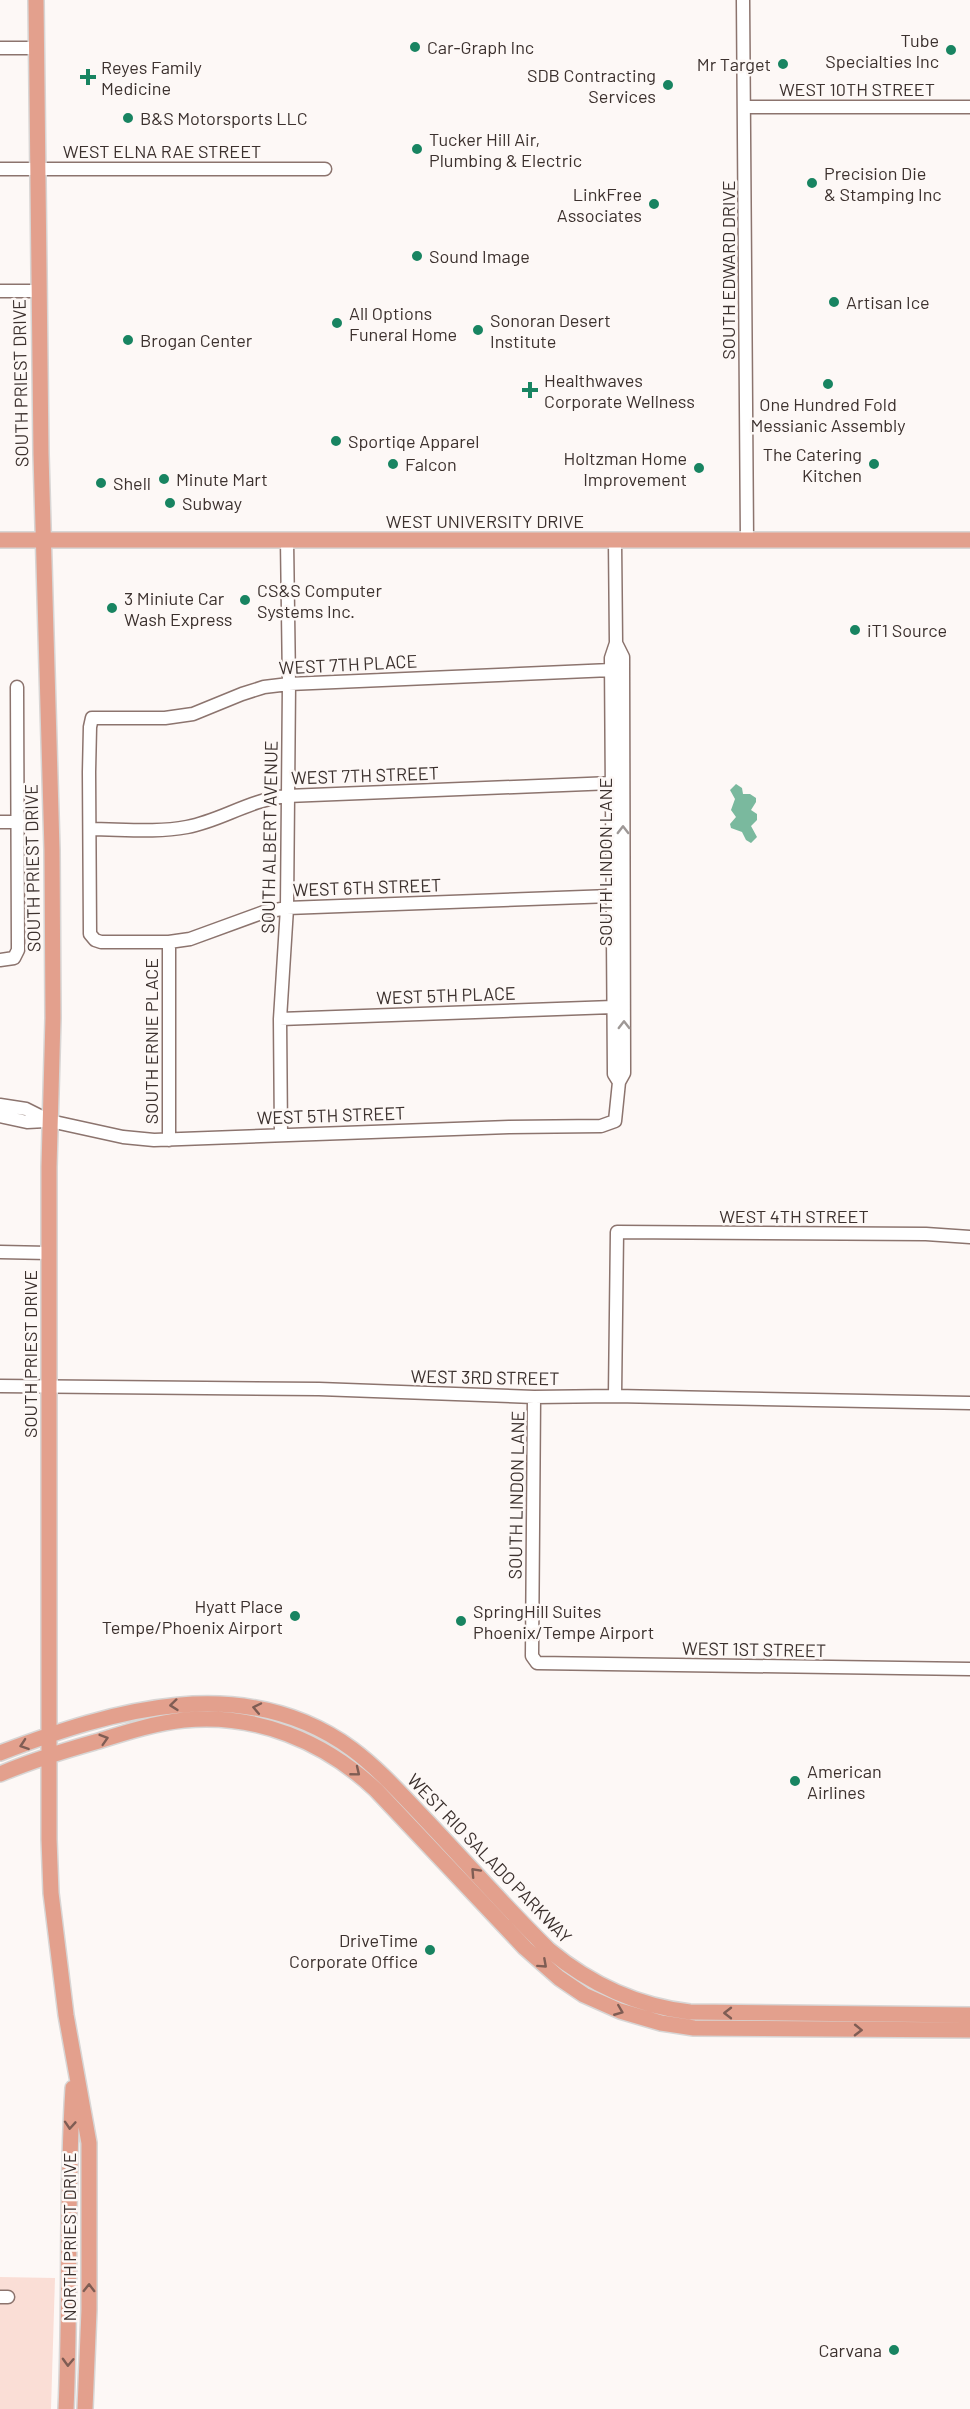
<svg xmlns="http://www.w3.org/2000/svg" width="970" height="2409" font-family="Barlow,sans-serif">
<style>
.green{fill:#faded6}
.water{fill:#7ab99e}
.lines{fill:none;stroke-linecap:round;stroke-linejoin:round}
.minor-casing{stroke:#8c746e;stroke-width:15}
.major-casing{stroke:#d8d6d5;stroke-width:18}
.minor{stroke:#fff;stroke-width:12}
.major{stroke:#e3a08d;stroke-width:15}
.oneway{stroke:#9e9896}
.oneway2{stroke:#7f5d54}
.poi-dot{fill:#188461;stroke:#fdf8f6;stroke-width:2}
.labels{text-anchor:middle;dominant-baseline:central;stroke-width:5;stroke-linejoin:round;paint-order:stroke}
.poi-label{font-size:18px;fill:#3c312e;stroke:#fdf8f6;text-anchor:start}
.street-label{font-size:18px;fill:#3c312e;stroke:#fdf8f6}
</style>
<rect width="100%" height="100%" fill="#fdf8f6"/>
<path class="green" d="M 0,2277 L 55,2278 L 51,2409 L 0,2409 Z"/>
<path class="water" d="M 736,784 L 742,788 L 743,794 L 750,794 L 756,798 L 756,802 L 751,810 L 757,814 L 757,820 L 751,826 L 757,837 L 751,843 L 746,840 L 742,832 L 731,828 L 730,824 L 736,817 L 731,810 L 735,799 L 730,790 Z"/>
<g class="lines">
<g class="minor-casing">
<path id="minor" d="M 743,0 L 747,541
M 0,48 L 36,48
M 745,107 L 970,107
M 0,169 L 325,169
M 0,291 L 39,291
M 615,541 L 616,643 L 611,658 L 614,1074 L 619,1082
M 611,670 L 289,684 L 264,687 L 242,694 L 193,714 L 165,718 L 92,718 L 90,727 L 89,772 L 90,934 L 95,940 L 101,942 L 169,942 L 190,939 L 264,912 L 287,908 L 611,896 L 623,864
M 0,822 L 19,822
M 90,829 C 121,829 156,833 187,827 C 223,820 248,800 287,796 L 612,783 L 618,764
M 169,942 L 169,1140
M 0,960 L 14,958 L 18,950 L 17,687
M 280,1019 L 613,1007 L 616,1000
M 0,1105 L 26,1109 L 50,1121 L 123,1137 L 154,1140 L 509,1127 L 601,1126 L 615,1121 L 619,1082 L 624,1073 L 623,657 L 616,643
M 0,1116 L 27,1122 L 46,1121
M 281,1135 L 280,1019 L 287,908 L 289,684 L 287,540
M 0,1252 L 49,1253
M 0,1386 L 319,1389 L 534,1397 L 615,1396 L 970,1403
M 615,1396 L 617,1232 L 926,1234 L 970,1237
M 534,1397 L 532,1656 L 537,1663 L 970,1669
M 0,2297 L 8,2297"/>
</g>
<g class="major-casing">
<path id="major" d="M 36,0 L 41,454 L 52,850 L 53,1018 L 49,1167 L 49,1839 L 51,1893 L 66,2015 L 89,2143 L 89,2310 L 85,2409
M 0,540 L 970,540
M 0,1753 C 113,1710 244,1670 352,1749 C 379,1769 401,1794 424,1818 C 466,1862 506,1908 549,1950 C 590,1984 637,2006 690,2012 L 970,2015
M 0,1774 C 31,1761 63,1751 95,1742 C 124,1733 154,1723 184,1720 C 256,1713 324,1741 376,1790 L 525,1948 L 559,1978 L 584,1995 L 620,2011 L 661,2023 L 694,2028 L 970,2030
M 66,2409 C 71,2302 66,2195 73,2088"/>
</g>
<use href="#minor" class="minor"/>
<use href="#major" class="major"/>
</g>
<defs><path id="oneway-chevron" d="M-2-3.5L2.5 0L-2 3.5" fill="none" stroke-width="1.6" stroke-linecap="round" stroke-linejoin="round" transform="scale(1.5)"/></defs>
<g class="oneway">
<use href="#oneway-chevron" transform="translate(623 830) rotate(-90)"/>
<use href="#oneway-chevron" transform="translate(624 1025) rotate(-90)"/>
</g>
<g class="oneway2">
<use href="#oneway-chevron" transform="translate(174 1705) rotate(174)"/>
<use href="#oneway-chevron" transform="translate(257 1708) rotate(-168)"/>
<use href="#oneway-chevron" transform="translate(104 1739) rotate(-17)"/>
<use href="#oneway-chevron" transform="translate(24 1745) rotate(161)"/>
<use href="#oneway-chevron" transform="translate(356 1772) rotate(39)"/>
<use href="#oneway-chevron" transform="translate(475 1872) rotate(-133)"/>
<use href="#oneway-chevron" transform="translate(543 1964) rotate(42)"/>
<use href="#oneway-chevron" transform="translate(619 2011) rotate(22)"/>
<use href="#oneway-chevron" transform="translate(728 2013) rotate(180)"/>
<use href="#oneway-chevron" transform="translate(858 2030) rotate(1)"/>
<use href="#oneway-chevron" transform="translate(70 2125) rotate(94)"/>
<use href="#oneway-chevron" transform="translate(89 2288) rotate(-89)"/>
<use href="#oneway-chevron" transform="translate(68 2362) rotate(92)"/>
</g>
<g class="poi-dot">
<circle cx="415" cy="47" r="6"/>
<circle cx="951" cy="50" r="6"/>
<circle cx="783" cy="64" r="6"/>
<path d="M85 68h6v6h6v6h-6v6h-6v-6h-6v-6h6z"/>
<circle cx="668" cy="85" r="6"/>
<circle cx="128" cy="118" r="6"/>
<circle cx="417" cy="149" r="6"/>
<circle cx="812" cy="183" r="6"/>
<circle cx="654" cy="204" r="6"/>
<circle cx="417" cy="256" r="6"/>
<circle cx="834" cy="302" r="6"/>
<circle cx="337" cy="323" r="6"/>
<circle cx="478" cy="330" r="6"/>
<circle cx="128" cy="340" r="6"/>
<circle cx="828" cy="384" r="6"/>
<path d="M527 381h6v6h6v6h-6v6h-6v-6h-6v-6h6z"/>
<circle cx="336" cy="441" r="6"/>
<circle cx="393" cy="464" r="6"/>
<circle cx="874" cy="464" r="6"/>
<circle cx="699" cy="468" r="6"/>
<circle cx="164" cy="479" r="6"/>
<circle cx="101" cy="483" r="6"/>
<circle cx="170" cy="503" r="6"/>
<circle cx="245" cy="600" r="6"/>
<circle cx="112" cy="608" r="6"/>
<circle cx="855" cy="630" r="6"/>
<circle cx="295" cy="1616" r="6"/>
<circle cx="461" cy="1621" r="6"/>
<circle cx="795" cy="1781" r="6"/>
<circle cx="430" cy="1950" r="6"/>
<circle cx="894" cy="2350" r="6"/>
</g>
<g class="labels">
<g class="poi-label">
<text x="939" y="40" text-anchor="end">Tube<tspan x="939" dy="21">Specialties Inc</tspan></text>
<text x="427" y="47">Car-Graph Inc</text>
<text x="771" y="64" text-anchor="end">Mr Target</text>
<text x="101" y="67">Reyes Family<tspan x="101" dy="21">Medicine</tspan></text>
<text x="656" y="75" text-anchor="end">SDB Contracting<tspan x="656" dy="21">Services</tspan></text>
<text x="140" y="118">B&amp;S Motorsports LLC</text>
<text x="429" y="139">Tucker Hill Air,<tspan x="429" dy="21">Plumbing &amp; Electric</tspan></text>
<text x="824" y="173">Precision Die<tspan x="824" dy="21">&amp; Stamping Inc</tspan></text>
<text x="642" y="194" text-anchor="end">LinkFree<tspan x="642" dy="21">Associates</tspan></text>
<text x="429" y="256">Sound Image</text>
<text x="846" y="302">Artisan Ice</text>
<text x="349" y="313">All Options<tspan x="349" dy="21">Funeral Home</tspan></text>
<text x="490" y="320">Sonoran Desert<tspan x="490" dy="21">Institute</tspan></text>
<text x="140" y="340">Brogan Center</text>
<text x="544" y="380">Healthwaves<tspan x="544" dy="21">Corporate Wellness</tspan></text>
<text x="828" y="404" text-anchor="middle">One Hundred Fold<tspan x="828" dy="21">Messianic Assembly</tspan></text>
<text x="348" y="441">Sportiqe Apparel</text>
<text x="862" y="454" text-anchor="end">The Catering<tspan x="862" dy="21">Kitchen</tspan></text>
<text x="687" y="458" text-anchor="end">Holtzman Home<tspan x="687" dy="21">Improvement</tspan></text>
<text x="405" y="464">Falcon</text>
<text x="176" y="479">Minute Mart</text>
<text x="113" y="483">Shell</text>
<text x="182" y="503">Subway</text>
<text x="257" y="590">CS&amp;S Computer<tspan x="257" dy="21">Systems Inc.</tspan></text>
<text x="124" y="598">3 Miniute Car<tspan x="124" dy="21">Wash Express</tspan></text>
<text x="867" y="630">iT1 Source</text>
<text x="283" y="1606" text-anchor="end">Hyatt Place<tspan x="283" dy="21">Tempe/Phoenix Airport</tspan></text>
<text x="473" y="1611">SpringHill Suites<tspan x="473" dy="21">Phoenix/Tempe Airport</tspan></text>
<text x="807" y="1771">American<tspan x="807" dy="21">Airlines</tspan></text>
<text x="418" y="1940" text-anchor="end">DriveTime<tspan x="418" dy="21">Corporate Office</tspan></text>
<text x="882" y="2350" text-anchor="end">Carvana</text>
</g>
<g class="street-label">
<text x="857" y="89">WEST 10TH STREET</text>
<text x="162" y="151">WEST ELNA RAE STREET</text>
<text transform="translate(728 270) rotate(-90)">SOUTH EDWARD DRIVE</text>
<text transform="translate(20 383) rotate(-91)">SOUTH PRIEST DRIVE</text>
<text x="485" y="521">WEST UNIVERSITY DRIVE</text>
<text transform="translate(348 664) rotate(-3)">WEST 7TH PLACE</text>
<text transform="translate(365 775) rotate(-2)">WEST 7TH STREET</text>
<text transform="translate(269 837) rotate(-89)">SOUTH ALBERT AVENUE</text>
<text transform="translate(605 862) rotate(-90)">SOUTH LINDON LANE</text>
<text transform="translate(32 868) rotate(-91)">SOUTH PRIEST DRIVE</text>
<text transform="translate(367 887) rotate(-2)">WEST 6TH STREET</text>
<text transform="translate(446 995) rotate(-2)">WEST 5TH PLACE</text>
<text transform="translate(151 1041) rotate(-90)">SOUTH ERNIE PLACE</text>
<text transform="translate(331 1115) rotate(-2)">WEST 5TH STREET</text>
<text x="794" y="1216">WEST 4TH STREET</text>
<text transform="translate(30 1354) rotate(-90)">SOUTH PRIEST DRIVE</text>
<text transform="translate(485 1377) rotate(1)">WEST 3RD STREET</text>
<text transform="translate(516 1495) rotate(-89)">SOUTH LINDON LANE</text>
<text transform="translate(754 1649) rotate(1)">WEST 1ST STREET</text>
<text transform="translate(490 1858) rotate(46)">WEST RIO SALADO PARKWAY</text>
<text transform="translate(69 2237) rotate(-90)">NORTH PRIEST DRIVE</text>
</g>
</g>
</svg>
